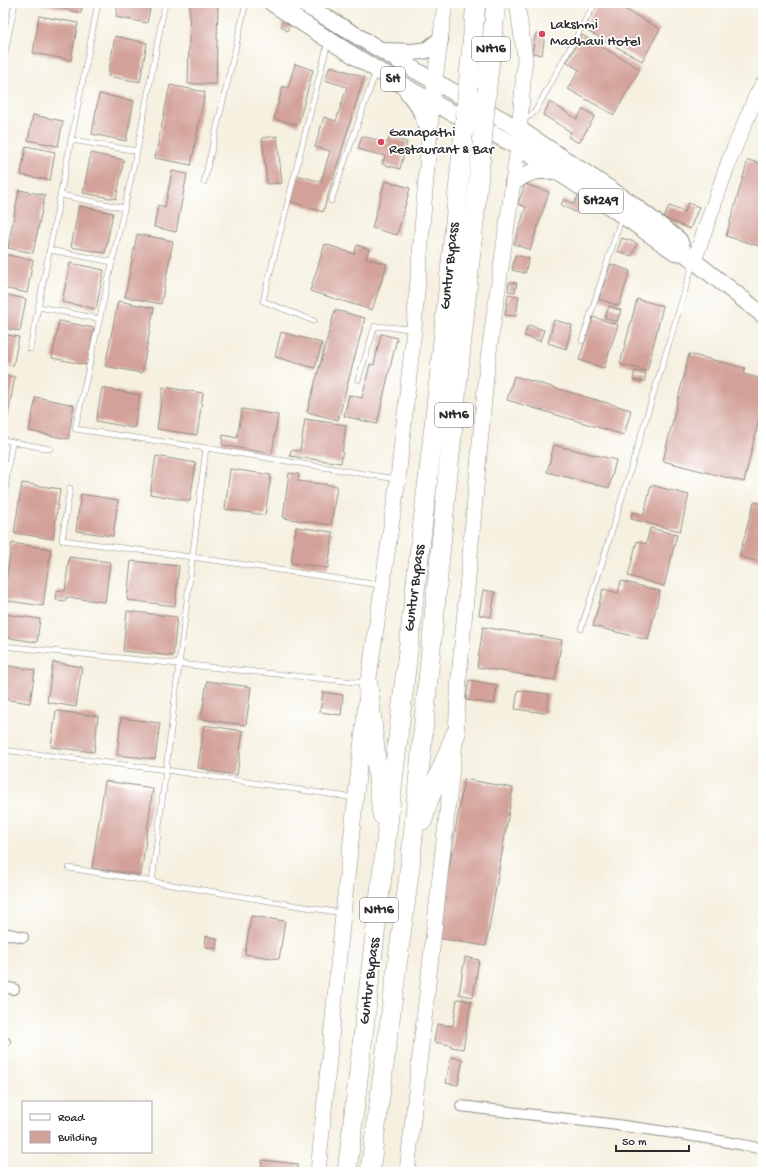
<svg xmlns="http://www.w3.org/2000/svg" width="766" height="1175" font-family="'Gochi Hand',sans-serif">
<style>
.building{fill:#d3a199}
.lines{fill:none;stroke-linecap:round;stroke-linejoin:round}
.lane-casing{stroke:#908e85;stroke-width:6}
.street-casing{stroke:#908e85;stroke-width:12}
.secondary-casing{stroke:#908e85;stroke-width:16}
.primary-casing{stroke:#908e85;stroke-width:18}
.highway-casing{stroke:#908e85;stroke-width:20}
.lane{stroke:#fff;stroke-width:5}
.street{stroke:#fff;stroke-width:10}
.secondary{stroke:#fff;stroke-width:15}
.primary{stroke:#fff;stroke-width:16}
.highway{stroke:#fff;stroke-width:19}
.highway-bridge-casing{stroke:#908e85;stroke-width:20;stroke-linecap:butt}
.highway-bridge{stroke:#fff;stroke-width:19}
.poi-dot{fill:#d1495b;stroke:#fff;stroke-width:1.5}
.labels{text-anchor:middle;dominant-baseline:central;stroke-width:3.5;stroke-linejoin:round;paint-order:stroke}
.shield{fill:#fff;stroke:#6b6b6b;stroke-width:1}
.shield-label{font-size:14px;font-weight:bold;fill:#2b2b2b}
.poi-label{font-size:15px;fill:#2b2b2b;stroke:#fff;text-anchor:start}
.street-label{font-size:15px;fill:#2b2b2b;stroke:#fff}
</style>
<rect width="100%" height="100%" fill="#fff"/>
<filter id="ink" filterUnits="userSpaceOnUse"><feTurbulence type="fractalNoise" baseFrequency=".025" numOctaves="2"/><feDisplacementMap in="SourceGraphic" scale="8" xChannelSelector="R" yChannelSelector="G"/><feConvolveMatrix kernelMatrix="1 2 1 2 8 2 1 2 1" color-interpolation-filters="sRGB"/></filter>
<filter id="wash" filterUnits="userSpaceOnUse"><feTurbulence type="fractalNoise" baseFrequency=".012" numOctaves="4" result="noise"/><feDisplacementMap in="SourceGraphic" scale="16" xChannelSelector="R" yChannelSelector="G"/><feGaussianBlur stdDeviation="0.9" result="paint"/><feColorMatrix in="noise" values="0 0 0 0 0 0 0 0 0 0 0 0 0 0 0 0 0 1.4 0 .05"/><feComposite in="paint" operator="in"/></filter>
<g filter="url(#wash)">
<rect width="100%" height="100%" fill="#f5f0df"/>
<g id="blocks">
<path class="building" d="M 42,3 L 83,3 L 81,13 L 42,4 Z
M 118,3 L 151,3 L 147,23 L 116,17 Z
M 190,3 L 218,3 L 216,84 L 188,84 Z
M 598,3 L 614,3 L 660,29 L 642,61 L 584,29 Z
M 39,16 L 78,23 L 71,60 L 33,53 Z
M 284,21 L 290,26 L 287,31 L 281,26 Z
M 536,33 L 545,35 L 542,55 L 532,53 Z
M 582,35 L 640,69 L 614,115 L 568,89 L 579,70 L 567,62 Z
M 115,36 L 147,43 L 140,82 L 108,76 Z
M 295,64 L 313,70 L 298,125 L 274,119 L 283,86 L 288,88 Z
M 330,66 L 364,77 L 323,212 L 289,201 L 297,175 L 321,182 L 330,151 L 315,147 L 324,117 L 336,121 L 347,87 L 325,80 Z
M 170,85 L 205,92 L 191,165 L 155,158 Z
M 99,94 L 134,101 L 126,141 L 92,134 Z
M 550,102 L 577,119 L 583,109 L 595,116 L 579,143 L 568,137 L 571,132 L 543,115 Z
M 33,115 L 63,121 L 58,146 L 28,140 Z
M 277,136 L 282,183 L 267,184 L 262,138 Z
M 362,136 L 388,143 L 389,137 L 407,142 L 400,169 L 382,164 L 385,156 L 358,149 Z
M 26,146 L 55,152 L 50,180 L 21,175 Z
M 91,153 L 124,160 L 116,199 L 83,193 Z
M 748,160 L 763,164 L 763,247 L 726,236 Z
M 172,171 L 187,174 L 176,232 L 154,227 L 158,205 L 165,207 Z
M 385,181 L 410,188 L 397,235 L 372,228 Z
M 525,184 L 549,192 L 530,250 L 514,244 L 526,207 L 518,204 Z
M 19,190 L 45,195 L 33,253 L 8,248 Z
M 579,194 L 587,198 L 579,214 L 561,205 L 564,199 L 574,204 Z
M 688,203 L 699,207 L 690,229 L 664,218 L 669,206 L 685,212 Z
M 79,206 L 113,213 L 105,253 L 71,247 Z
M 137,234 L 173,241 L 161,304 L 125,297 Z
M 622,238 L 637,243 L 632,256 L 617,251 Z
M 325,244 L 354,254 L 357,245 L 369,249 L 366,258 L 387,264 L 372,310 L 310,291 Z
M 3,254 L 33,260 L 27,293 L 3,288 Z
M 515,255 L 529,258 L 525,273 L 512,270 Z
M 70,263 L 104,270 L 96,309 L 62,302 Z
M 611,264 L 630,271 L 619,306 L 599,299 Z
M 509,282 L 517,283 L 515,292 L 508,291 Z
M 3,294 L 26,299 L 20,331 L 3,328 Z
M 508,294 L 519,296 L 516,316 L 505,315 Z
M 637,299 L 663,306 L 647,371 L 620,364 Z
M 118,301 L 154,308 L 142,373 L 105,366 Z
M 609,306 L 621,310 L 617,322 L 605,318 Z
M 335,310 L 365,318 L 338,420 L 307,412 Z
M 593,317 L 618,325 L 604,368 L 579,360 Z
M 554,320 L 572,325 L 566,349 L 548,343 Z
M 59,321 L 94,328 L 87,365 L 52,358 Z
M 528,325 L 544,330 L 540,341 L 524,336 Z
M 281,332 L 322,343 L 315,368 L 275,357 Z
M 3,334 L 19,337 L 13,366 L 3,364 Z
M 381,334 L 397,338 L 377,424 L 344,416 L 349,395 L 362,398 L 370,364 L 374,365 Z
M 689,354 L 745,368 L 743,374 L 763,379 L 763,402 L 744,482 L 663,461 Z
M 635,371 L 646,373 L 644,382 L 633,380 Z
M 3,375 L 15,377 L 5,429 L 3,429 Z
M 514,376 L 631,410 L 624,435 L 507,400 Z
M 163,387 L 203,393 L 197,435 L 157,429 Z
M 102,388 L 140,395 L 134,428 L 96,421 Z
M 36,397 L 74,405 L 68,439 L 29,431 Z
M 242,409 L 278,415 L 272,454 L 222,445 L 223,435 L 237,438 Z
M 305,419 L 346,425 L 341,463 L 290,456 L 291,450 L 300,451 Z
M 554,445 L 616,460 L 609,488 L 547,472 Z
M 156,456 L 196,463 L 190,501 L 150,494 Z
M 230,469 L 271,475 L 265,515 L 225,509 Z
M 289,473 L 299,474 L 298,481 L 337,486 L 331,525 L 283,518 Z
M 22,483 L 60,489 L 53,539 L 14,533 Z
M 651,485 L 689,495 L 680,531 L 631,519 L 632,512 L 644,515 Z
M 81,494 L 118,500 L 113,536 L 76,531 Z
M 754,502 L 763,504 L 763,563 L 739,556 Z
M 296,527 L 333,532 L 328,568 L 291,563 Z
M 650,528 L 677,535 L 664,586 L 628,576 L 637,541 L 646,544 Z
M 12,543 L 51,549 L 43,606 L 3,600 Z
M 69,557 L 110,562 L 105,602 L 66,597 L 66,601 L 56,600 L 57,590 L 65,591 Z
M 131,561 L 179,566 L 175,606 L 127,600 Z
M 621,581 L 660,591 L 648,640 L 593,626 L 603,589 L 618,593 Z
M 483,590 L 495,592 L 491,617 L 479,615 Z
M 127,611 L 177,617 L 173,656 L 123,651 Z
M 3,614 L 40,619 L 37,642 L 3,637 Z
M 483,627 L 562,640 L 555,680 L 477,667 Z
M 53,662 L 82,667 L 76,707 L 47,702 Z
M 3,665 L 35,670 L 30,703 L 3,699 Z
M 469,680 L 497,685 L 494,704 L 466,700 Z
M 207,681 L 251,687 L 246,725 L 201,719 Z
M 518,690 L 549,694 L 546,713 L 515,709 Z
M 323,692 L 343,695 L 341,715 L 320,712 Z
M 56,711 L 98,716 L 94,752 L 51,747 Z
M 121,718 L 160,723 L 155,759 L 117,755 Z
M 204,725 L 243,731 L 237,775 L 208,771 L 208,769 L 198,768 Z
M 464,779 L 513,788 L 486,946 L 437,938 Z
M 105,781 L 153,788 L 141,875 L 92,868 Z
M 251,916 L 285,921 L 279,959 L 245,954 Z
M 206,936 L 217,938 L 216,949 L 205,947 Z
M 465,957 L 479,960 L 473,997 L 459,994 Z
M 457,999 L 471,1001 L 463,1049 L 451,1047 L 451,1045 L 434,1042 L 437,1024 L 453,1026 Z
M 451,1057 L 463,1059 L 458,1085 L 446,1083 Z
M 262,1160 L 298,1164 L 297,1172 L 261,1172 Z"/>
</g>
</g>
<g filter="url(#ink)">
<use href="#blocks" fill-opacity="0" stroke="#908e85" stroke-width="1"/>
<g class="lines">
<g class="lane-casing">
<path id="lane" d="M 165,3 L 137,151 L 75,429 L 206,448 L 396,479
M 3,62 L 15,3
M 522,119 L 530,116 L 536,110 L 595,3
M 72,140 L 137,151
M 204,182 L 246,3
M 61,195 L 124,208
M 331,201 L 376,71
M 50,250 L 112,262
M 39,307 L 100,319
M 314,321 L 263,301 L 328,42
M 582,341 L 622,216
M 30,349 L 98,3
M 358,380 L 375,326 L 413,329
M 3,440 L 50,449
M 70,488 L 62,540 L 192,557 L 380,585
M 3,503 L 12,442
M 581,629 L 603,560 L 693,264
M 3,646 L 365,683
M 3,750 L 166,770 L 355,798
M 69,868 L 342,913
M 152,882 L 206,448"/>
</g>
<g class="street-casing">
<path id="street" d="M 3,933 L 23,937
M 3,987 L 14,989
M 3,1041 L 5,1042
M 461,1106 C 562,1119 664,1128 763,1149"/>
</g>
<g class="secondary-casing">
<path id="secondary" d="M 694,261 L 729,161 L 757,94 L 763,84
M 318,1172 L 343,914 L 368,684 L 398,479 L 414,329 L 432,103 L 445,3
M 407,1172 L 456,733 L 459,677 L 487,366 L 518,147 L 525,57 L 517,3"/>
</g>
<g class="primary-casing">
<path id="primary" d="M 272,3 C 325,38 378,72 434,103 C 462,119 492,131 519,148 C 573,180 624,216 675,252 L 684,253 L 763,315
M 302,3 L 399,61 L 519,129 L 628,201 L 679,240 L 684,253
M 384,51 L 413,52 L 427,50 L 440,40
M 407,91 L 419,107 L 430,133
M 513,183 C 528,171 537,170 555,171"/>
</g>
<g class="highway-casing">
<path id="highway" d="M 468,86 L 476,3
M 486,95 L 496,3
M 368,684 L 382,815
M 423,820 L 428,802 L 456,733
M 347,1172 C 374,944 401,715 427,487 C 441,369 452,250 464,131
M 370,1172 L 410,867 L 446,493 L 482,145"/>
</g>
<use href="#lane" class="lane"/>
<use href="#street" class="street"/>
<use href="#secondary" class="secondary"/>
<use href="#primary" class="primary"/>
<use href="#highway" class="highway"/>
<g class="highway-bridge-casing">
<path id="highway-bridge" d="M 464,131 L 468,86
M 482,145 L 486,95"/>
</g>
<use href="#highway-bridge" class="highway-bridge"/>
</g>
</g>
<g class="poi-dot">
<circle cx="542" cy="34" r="4"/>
<circle cx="381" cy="142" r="4"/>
</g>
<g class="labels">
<g class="shield">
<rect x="472" y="37" width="38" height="24" rx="3"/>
<rect x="381" y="67" width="24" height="24" rx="3"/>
<rect x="579" y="189" width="44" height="24" rx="3"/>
<rect x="435" y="403" width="38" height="24" rx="3"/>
<rect x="360" y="898" width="38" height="24" rx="3"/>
</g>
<g class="shield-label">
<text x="491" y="49">NH16</text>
<text x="393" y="79">SH</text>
<text x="601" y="201">SH249</text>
<text x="454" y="415">NH16</text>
<text x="379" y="910">NH16</text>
</g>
<g class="poi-label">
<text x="550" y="25">Lakshmi<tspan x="550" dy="17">Madhavi Hotel</tspan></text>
<text x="389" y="133">Ganapathi<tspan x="389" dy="17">Restaurant &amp; Bar</tspan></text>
</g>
<g class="street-label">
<text transform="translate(450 266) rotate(-84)">Guntur Bypass</text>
<text transform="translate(415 588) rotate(-83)">Guntur Bypass</text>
<text transform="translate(370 981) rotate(-83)">Guntur Bypass</text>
</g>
</g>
<rect width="766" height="1175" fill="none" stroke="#fff" stroke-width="16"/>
<rect x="22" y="1101" width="130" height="52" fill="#ffffff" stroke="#aaaaaa"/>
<rect x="30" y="1114" width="20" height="6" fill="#ffffff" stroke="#aaaaaa"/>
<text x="58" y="1121" font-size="12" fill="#2b2b2b">Road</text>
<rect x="30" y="1131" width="20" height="12" fill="#d3a199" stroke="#aaaaaa"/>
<text x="58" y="1141" font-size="12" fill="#2b2b2b">Building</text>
<path d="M616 1145v6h73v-6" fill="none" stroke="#2b2b2b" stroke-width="2"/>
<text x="622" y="1145" font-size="12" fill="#2b2b2b" stroke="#ffffff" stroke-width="3" paint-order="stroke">50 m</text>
</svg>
